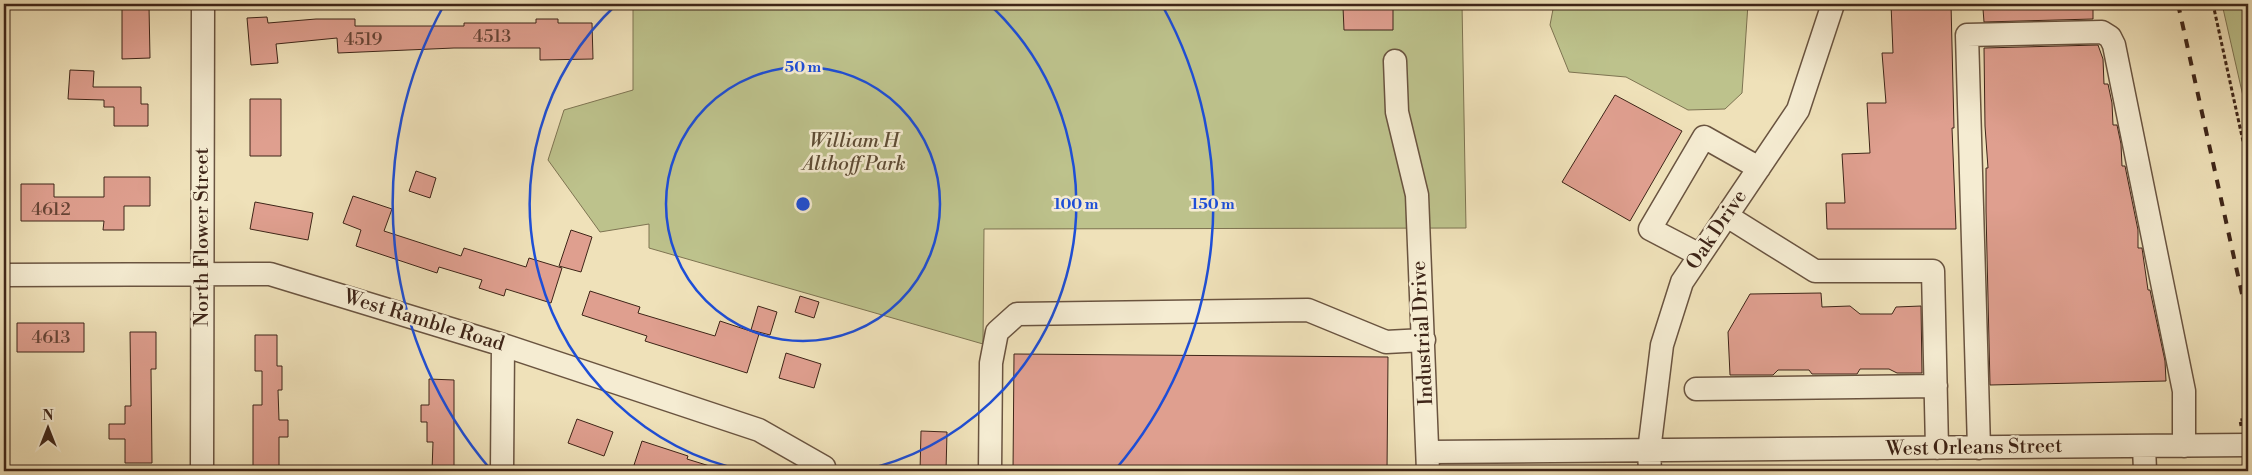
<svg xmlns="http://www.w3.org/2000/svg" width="2252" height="475" font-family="'Libre Bodoni',serif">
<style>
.green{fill:#bdc28c;stroke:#7e7452}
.building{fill:#df9f8f;stroke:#3e2518}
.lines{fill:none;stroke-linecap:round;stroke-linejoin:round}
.minor-casing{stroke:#6a5440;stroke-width:25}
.path{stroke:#3e2518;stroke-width:3;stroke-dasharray:4 2.5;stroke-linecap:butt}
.minor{stroke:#f5ecd2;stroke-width:22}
.rail{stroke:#3e2518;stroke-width:4;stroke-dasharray:9 9;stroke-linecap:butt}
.ring{fill:none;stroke:#1d4ed8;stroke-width:2.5}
.labels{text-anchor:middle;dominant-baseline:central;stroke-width:5;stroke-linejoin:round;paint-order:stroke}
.number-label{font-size:18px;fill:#664436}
.park-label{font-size:20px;font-style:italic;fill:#5e4c35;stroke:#f5ecd2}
.street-label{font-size:20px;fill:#3e2518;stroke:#f5ecd2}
.centre{fill:#1d4ed8;stroke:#f5ecd2;stroke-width:2.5}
.ring-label{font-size:15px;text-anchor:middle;font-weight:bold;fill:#1d4ed8;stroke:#f5ecd2;stroke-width:5;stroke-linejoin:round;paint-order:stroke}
</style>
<rect width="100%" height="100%" fill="#efe1b9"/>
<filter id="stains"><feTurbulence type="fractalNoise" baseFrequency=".004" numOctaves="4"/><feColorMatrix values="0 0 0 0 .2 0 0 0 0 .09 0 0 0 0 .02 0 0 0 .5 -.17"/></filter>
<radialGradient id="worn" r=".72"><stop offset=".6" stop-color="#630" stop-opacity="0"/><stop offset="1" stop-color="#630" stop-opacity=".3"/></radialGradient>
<path class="green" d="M 633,4 L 1462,4 L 1466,228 L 984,229 L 983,344 L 649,248 L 649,224 L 600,232 L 548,160 L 564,110 L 633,90 Z
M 1554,4 L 1748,4 L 1742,93 L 1725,109 L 1688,110 L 1626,77 L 1569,72 L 1550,25 Z
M 2222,4 L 2248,4 L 2248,118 Z"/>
<path class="building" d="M 1891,4 L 1951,4 L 1954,128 L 1952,128 L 1956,229 L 1827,229 L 1826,203 L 1845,203 L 1842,154 L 1870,153 L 1867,103 L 1886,103 L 1882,53 L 1893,53 Z
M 122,6 L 149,6 L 150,58 L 122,59 Z
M 1343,7 L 1393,8 L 1393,30 L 1344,30 Z
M 2093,8 L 2093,19 L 1984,22 L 1983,9 Z
M 267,17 L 268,23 L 316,19 L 355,19 L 355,26 L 464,26 L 464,23 L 536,23 L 536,19 L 558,19 L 558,23 L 592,23 L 593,59 L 540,60 L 540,48 L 454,48 L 338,53 L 337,38 L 276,44 L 278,63 L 251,65 L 247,18 Z
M 2098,45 L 2103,59 L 2104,84 L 2108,84 L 2112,103 L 2113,125 L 2117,125 L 2121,144 L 2122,166 L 2125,166 L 2138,230 L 2138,248 L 2142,248 L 2148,290 L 2150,290 L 2165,361 L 2166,381 L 1990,385 L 1986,211 L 1986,168 L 1988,168 L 1985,126 L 1984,48 Z
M 70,70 L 94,71 L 93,87 L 141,87 L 141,104 L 148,104 L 148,126 L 114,126 L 114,107 L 104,107 L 104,100 L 68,99 Z
M 1615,95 L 1682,131 L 1630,221 L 1562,182 Z
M 250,99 L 281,99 L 281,156 L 250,156 Z
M 416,171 L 436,178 L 430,198 L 409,191 Z
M 104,177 L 150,177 L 150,206 L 124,206 L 124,230 L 103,230 L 104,221 L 21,221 L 21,184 L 54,184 L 54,197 L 104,197 Z
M 353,196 L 392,209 L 384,231 L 461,256 L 464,248 L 526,267 L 529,258 L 562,268 L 551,303 L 506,289 L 504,296 L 479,288 L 482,280 L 439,267 L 437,273 L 356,246 L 361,230 L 343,223 Z
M 255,202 L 313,213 L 308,240 L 250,229 Z
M 571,230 L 592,237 L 581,272 L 559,266 Z
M 590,291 L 640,307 L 638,313 L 715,336 L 720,321 L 759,334 L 747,373 L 645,341 L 647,336 L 582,315 Z
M 1821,293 L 1822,307 L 1850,306 L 1860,314 L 1892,314 L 1896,307 L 1921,306 L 1922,373 L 1897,373 L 1889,369 L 1860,369 L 1857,374 L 1812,374 L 1809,370 L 1778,370 L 1773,375 L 1730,375 L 1728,332 L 1750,294 Z
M 800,296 L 819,302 L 814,318 L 795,312 Z
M 758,306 L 777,312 L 770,335 L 751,330 Z
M 17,323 L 84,323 L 84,352 L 17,352 Z
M 130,332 L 156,332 L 156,369 L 151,369 L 152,463 L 125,463 L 125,439 L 109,439 L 109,424 L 125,424 L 125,406 L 131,406 Z
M 255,335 L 277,335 L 277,366 L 282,366 L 282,390 L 278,390 L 279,420 L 288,420 L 288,437 L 279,437 L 279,466 L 253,466 L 253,405 L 262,405 L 262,371 L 255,371 Z
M 786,353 L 821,364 L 814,388 L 779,378 Z
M 1014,354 L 1388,357 L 1387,471 L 1013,471 Z
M 429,379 L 454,380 L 454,471 L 432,471 L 433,442 L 427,442 L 427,422 L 421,422 L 421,405 L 429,405 Z
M 577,419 L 613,432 L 604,456 L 568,443 Z
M 921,431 L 947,432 L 946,471 L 920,471 Z
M 642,441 L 688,456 L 687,459 L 716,468 L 715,471 L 652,471 L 634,465 Z"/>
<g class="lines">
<g class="minor-casing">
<path id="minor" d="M 1395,61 L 1397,112 L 1417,195 L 1428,471
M 1727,216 L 1815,271 L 1933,271 L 1937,448
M 1700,255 L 1650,229 L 1704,137 L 1759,168
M 4,275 L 270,274 L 503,345 L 759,430 L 824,467 L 824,471
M 1696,389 L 1936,386
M 2144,446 L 2145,471
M 1979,448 L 1967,35 L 2102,32 L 2110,37 L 2114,45 L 2184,391 L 2184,446
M 1429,452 L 2248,445
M 202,471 L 203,4
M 502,471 L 503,345
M 990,471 L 991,363 L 997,332 L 1017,314 L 1308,310 L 1386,342 L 1424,340
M 1650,471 L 1649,451 L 1662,345 L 1682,282 L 1798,110 L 1833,4"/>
</g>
<path class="path" d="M 2213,4 L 2248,164
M 2241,426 L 2240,420 L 2248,419"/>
<use href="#minor" class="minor"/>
<path class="rail" d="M 2178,4 L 2248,321"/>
</g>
<g class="ring">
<circle cx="803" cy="204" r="137"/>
<path d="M746 471A273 273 0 0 1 617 4M989 4A273 273 0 0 1 860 471"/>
<path d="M491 470A410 410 0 0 1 444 5M1162 5A410 410 0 0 1 1115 470"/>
</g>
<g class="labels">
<g class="number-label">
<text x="492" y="36">4513</text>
<text x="363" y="39">4519</text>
<text x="51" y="209">4612</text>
<text x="51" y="337">4613</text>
</g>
<g class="park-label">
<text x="854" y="141">William H<tspan x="854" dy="23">Althoff Park</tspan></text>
</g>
<g class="street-label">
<text transform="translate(1717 230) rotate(-56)">Oak Drive</text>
<text transform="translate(202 237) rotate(-90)">North Flower Street</text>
<text transform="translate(424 321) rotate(17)">West Ramble Road</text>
<text transform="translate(1423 333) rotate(-93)">Industrial Drive</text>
<text transform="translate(1974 448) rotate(-1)">West Orleans Street</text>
</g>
</g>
<circle cx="803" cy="204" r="8" class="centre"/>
<g class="ring-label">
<text x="803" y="72">50 m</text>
<text x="1076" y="209">100 m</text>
<text x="1213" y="209">150 m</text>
</g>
<rect width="2252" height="475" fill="none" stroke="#efe1b9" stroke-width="20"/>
<rect x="5" y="5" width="2242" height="465" fill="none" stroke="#3e2518" stroke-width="2.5"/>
<rect x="10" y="10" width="2232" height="455" fill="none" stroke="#3e2518"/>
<g transform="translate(48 428)" stroke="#f5ecd2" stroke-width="4" paint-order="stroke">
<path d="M0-4L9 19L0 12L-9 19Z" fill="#3e2518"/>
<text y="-8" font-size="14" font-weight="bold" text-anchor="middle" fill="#3e2518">N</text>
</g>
<rect width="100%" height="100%" filter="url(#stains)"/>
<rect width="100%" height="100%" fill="url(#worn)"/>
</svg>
